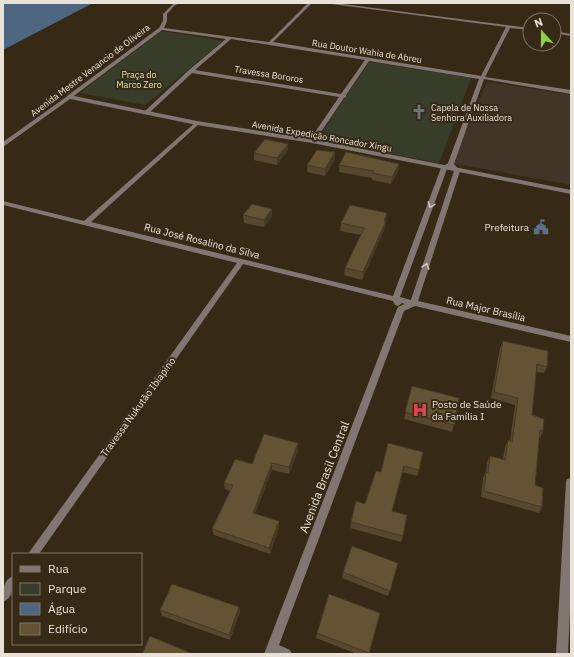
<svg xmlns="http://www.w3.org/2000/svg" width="574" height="657" font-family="'IBM Plex Sans',sans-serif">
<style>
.education{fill:#413527}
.green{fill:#383d2a}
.water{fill:#4e667f}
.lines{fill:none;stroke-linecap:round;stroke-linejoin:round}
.minor{fill:#827672;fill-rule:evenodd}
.tertiary{fill:#827672;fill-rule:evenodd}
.wall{fill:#56472e}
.shaded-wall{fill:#463925}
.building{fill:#645235;stroke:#463925}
.oneway{stroke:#d0c7bd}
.labels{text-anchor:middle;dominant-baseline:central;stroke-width:4;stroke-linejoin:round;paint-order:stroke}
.far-street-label{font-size:9px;fill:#eae2d6;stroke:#362a17}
.far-park-label{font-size:9px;fill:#dcebaf;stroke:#362a17}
.far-poi-label{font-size:9px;fill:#eae2d6;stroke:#362a17;text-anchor:start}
.poi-label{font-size:10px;fill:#eae2d6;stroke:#362a17;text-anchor:end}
.street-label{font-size:10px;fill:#eae2d6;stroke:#362a17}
.near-street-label{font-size:12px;fill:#eae2d6;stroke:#362a17}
</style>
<rect width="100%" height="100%" fill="#362a17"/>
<path class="education" d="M 487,82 L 571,95 L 571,185 L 452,163 Z"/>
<path class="green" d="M 161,31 L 223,41 L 145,105 L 80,93 Z
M 369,62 L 471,78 L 439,163 L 317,140 Z"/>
<path class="water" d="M 3,3 L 93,3 L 3,50 Z"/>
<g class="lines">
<path class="minor" d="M 174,3 L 179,3 L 174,6 L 167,14 L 167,21 L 164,28 L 269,42 L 308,3 L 312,3 L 273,42 L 481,76 L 506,27 L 324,3 L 335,3 L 530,28 L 530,30 L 510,28 L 485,77 L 571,90 L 571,94 L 484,79 L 454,164 L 460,171 L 418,301 L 571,336 L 571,342 L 415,306 L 404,311 L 279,645 L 290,650 L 292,654 L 264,654 L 397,309 L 398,307 L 405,304 L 402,303 L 398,306 L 395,305 L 393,301 L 243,264 L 39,554 L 28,554 L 237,263 L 3,205 L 3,201 L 84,221 L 197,121 L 200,123 L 199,124 L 91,222 L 393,296 L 441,168 L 448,163 L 479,79 L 369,61 L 346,95 L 346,97 L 344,98 L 314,142 L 312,143 L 309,141 L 339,97 L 192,73 L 149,113 L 145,113 L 145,111 L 189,70 L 226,39 L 162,30 L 71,98 L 67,98 L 67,96 L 159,28 L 163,21 L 163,14 ZM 231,39 L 365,60 L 341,94 L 195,70 ZM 450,167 L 454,171 L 411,300 L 400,297 L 447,169 Z
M 554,31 L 571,34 L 571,36 L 554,33 Z
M 571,478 L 571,590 L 568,654 L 556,654 L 566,482 L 567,479 Z
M 13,576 C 13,587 14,597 3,602 C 3,591 2,581 13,576 Z"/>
<path class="tertiary" d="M 69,95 L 197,121 L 312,139 L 571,190 L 571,194 L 312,143 L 197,125 L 70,99 L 3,147 L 3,142 Z"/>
</g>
<path class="wall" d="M 288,144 L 288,150 L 277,165 L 254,160 L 254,153 Z
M 335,152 L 335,159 L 325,176 L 307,172 L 307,165 Z
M 399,164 L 398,171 L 391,184 L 372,180 L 372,178 L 339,172 L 339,165 Z
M 243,215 L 272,216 L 264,227 L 244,223 Z
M 386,220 L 385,228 L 362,280 L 344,275 L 345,268 L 361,235 L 340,231 L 341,223 Z
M 503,341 L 547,367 L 544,373 L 536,372 L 532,415 L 543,431 L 540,438 L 539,438 L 535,485 L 542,507 L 539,513 L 481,497 L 483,478 L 486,472 L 487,462 L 490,456 L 503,459 L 505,447 L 508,440 L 510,441 L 515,405 L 491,398 L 500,348 Z
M 412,386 L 454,425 L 452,432 L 404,419 Z
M 388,443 L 419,470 L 417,476 L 402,472 L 392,511 L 403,536 L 401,542 L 350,528 L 351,522 L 365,504 L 381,472 Z
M 298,450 L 289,474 L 272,470 L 255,513 L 279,527 L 270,554 L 214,535 L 212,529 L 230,491 L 225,489 L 224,483 L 252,464 Z
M 398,563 L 388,596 L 342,578 L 343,572 Z
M 239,607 L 240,612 L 230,640 L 162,616 L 160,610 Z
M 380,613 L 369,654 L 357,654 L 316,638 L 317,633 Z"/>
<path class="shaded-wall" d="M 288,144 L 288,150 L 277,165 L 277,158 Z
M 335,152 L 335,159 L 325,176 L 325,169 Z
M 399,164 L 398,171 L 391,184 L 392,177 Z
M 272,209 L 272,216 L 264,227 L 264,220 Z
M 387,213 L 386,220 L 383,228 L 384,221 Z
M 386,221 L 385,228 L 362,280 L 363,272 Z
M 298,443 L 298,450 L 289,474 L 289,467 Z
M 272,463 L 272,470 L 253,519 L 253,513 Z
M 279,521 L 279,527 L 270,554 L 269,548 Z
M 239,607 L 240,612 L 230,640 L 229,635 Z"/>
<path class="building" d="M 265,139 L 288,144 L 277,158 L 254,153 Z
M 317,150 L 335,152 L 325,169 L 307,165 Z
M 346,152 L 399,164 L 392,177 L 372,173 L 374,171 L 339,165 Z
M 252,204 L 272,209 L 264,220 L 243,215 Z
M 350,205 L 387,213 L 384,221 L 386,221 L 363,272 L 345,268 L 364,228 L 341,223 Z
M 503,341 L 548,351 L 547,367 L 537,364 L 532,415 L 544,419 L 543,431 L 540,430 L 535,485 L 543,488 L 542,507 L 484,491 L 486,472 L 488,473 L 490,456 L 505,460 L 508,440 L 512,442 L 518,398 L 494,392 Z
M 412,386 L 459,398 L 454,425 L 405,412 Z
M 264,434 L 298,443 L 289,467 L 272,463 L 253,513 L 279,521 L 269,548 L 212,529 L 233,485 L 224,483 L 235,459 L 252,464 Z
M 388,443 L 423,452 L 419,470 L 404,466 L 392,511 L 407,515 L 403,536 L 351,522 L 356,501 L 365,504 L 376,471 L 381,472 Z
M 352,546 L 398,563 L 390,591 L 343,572 Z
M 172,584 L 239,607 L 229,635 L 160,610 Z
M 329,594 L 380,613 L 369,653 L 317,633 Z
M 150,636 L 193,654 L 142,654 Z"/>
<defs><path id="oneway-chevron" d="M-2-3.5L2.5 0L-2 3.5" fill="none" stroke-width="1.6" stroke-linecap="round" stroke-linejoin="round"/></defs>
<g class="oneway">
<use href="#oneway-chevron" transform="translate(431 205) rotate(110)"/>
<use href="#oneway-chevron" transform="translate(426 266) rotate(-72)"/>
</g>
<defs>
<g id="church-bare" transform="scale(1.2)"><path d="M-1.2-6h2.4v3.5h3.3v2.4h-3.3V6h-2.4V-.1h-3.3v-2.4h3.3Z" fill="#6b7280" stroke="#362a17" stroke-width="2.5" paint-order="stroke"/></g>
<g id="civic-bare" transform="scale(1.2)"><path d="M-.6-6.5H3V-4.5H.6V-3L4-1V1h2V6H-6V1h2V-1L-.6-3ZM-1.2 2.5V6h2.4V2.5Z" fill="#5c6f8a" stroke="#362a17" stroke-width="2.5" paint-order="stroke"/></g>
<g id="hospital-bare" transform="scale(1.2)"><path d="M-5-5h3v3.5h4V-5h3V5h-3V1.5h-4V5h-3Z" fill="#e0444e" stroke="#362a17" stroke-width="2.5" paint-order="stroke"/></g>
</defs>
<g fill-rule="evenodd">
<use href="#church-bare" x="419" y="112"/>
<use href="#civic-bare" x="541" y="227"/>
<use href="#hospital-bare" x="420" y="410"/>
</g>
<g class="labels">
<g class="far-street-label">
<text transform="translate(367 51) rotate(9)">Rua Doutor Wahia de Abreu</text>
<text transform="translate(90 70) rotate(-37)">Avenida Mestre Venancio de Oliveira</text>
<text transform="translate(269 74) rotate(9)">Travessa Bororos</text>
<text transform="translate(322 136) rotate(10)">Avenida Expedição Roncador Xingu</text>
</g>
<g class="far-park-label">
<text x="139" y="74">Praça do<tspan x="139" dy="10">Marco Zero</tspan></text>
</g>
<g class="far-poi-label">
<text x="431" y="107">Capela de Nossa<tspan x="431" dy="10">Senhora Auxiliadora</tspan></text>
</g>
<g class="poi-label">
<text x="529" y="227">Prefeitura</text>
<text x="432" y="404" text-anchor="start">Posto de Saúde<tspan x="432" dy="12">da Família I</tspan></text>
</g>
<g class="street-label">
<text transform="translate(202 241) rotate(14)">Rua José Rosalino da Silva</text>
<text transform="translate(486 309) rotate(13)">Rua Major Brasília</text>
<text transform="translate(138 407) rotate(-54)">Travessa Nukutão Ibiapino</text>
</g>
<g class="near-street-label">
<text transform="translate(324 477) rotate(-69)">Avenida Brasil Central</text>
</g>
</g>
<rect width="574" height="657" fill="none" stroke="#eae2d6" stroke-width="8"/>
<rect x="12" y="553" width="130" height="92" fill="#362a17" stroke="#7e7463"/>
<rect x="20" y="566" width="20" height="6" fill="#827672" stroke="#7e7463"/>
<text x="48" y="573" font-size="12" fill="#eae2d6">Rua</text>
<rect x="20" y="583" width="20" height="12" fill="#383d2a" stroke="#7e7463"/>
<text x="48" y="593" font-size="12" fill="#eae2d6">Parque</text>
<rect x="20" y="603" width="20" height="12" fill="#4e667f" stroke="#7e7463"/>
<text x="48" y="613" font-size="12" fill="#eae2d6">Água</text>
<rect x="20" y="623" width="20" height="12" fill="#645235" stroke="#7e7463"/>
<text x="48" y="633" font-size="12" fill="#eae2d6">Edifício</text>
<g transform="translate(542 32) rotate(339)"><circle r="19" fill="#362a17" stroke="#7e7463"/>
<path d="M0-3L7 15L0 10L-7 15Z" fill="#8cce45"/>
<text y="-6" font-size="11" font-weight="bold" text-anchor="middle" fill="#eae2d6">N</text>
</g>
</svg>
